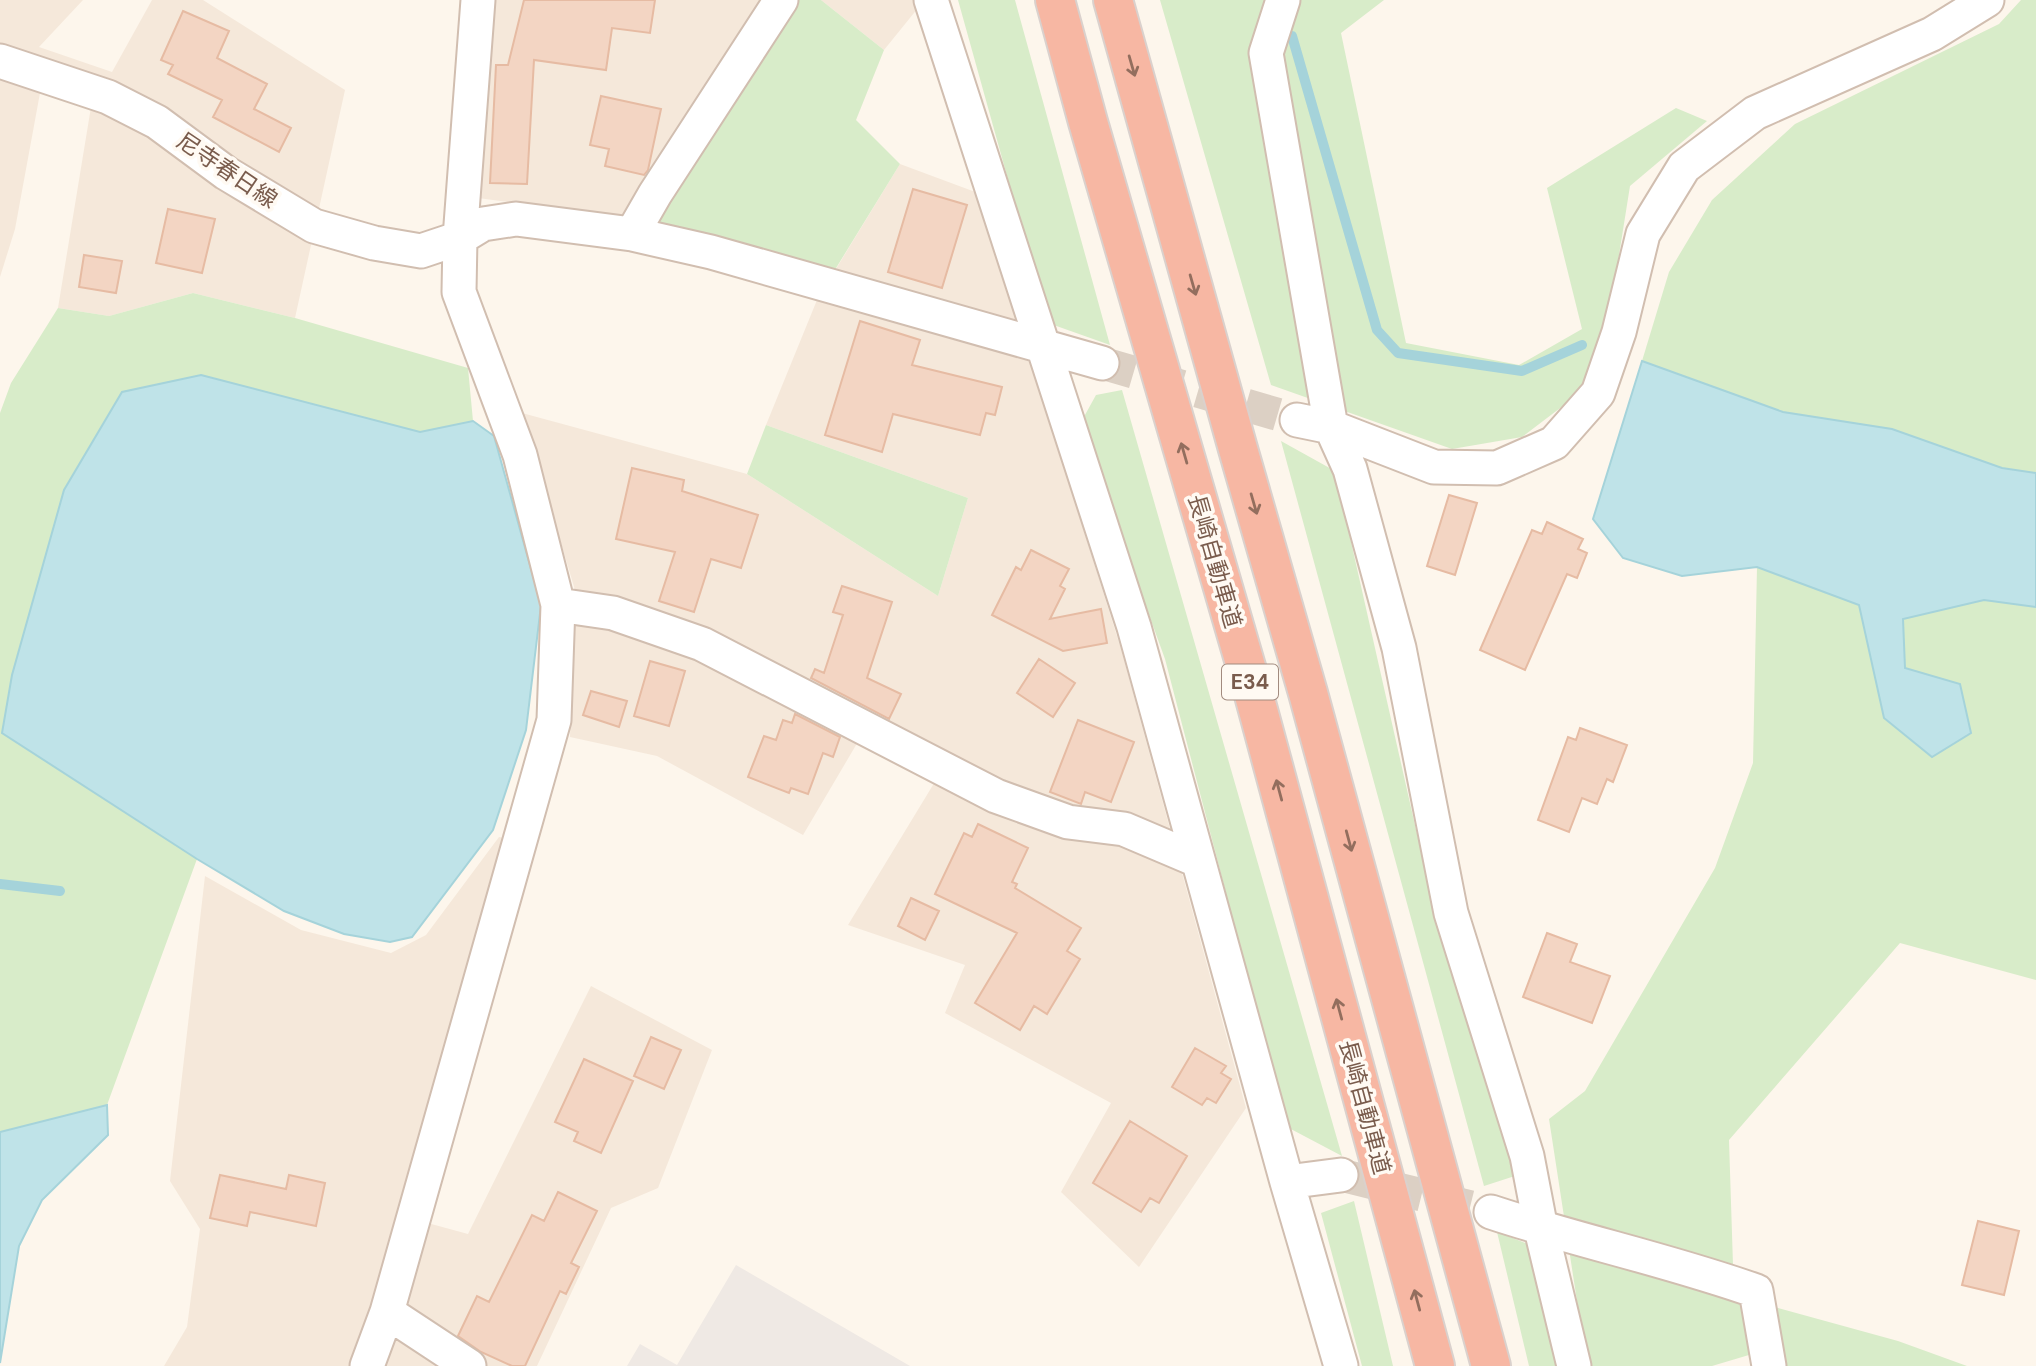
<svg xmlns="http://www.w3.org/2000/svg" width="2036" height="1366" font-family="'DM Sans','Noto Sans JP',sans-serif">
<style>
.residential{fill:#f5e8da}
.industrial{fill:#efe9e4}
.green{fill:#d8ecc9}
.water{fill:#bfe3e8;stroke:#a5d3da;stroke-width:2}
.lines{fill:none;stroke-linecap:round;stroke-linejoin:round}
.stream{stroke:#a5d3da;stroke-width:10}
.building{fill:#f3d5c3;stroke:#e6bba3;stroke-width:2}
.minor-tunnel{stroke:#dcd0c4;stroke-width:33;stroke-dasharray:33 17;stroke-linecap:butt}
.minor-casing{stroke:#d1beb0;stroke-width:37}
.highway-casing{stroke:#dad1cd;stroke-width:42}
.minor{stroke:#fff;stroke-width:33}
.highway{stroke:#f7b7a3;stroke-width:38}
.oneway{stroke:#936e5e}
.labels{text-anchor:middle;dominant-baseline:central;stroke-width:7;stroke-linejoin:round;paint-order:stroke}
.shield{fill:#fffaf3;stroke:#a28b7f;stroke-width:2}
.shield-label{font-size:21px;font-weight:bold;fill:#7a5c4d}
.street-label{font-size:23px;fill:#7a5c4d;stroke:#fffaf3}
</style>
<rect width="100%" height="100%" fill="#fdf6ec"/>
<path class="residential" d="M 0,0 L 83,0 L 39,47 L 112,72 L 152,0 L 203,0 L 345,90 L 295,318 L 193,293 L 109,316 L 58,308 L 91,107 L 40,93 L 15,229 L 0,277 Z
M 493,0 L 795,0 L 654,222 L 478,198 Z
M 821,0 L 915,0 L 918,8 L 884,50 Z
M 900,164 L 978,193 L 1121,649 L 1246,1108 L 1139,1267 L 1061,1192 L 1111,1103 L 945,1013 L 965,965 L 848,925 L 936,780 L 859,740 L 803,835 L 657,756 L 570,737 L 575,590 L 522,413 L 747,474 L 938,596 L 968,498 L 766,425 L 817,300 Z
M 499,837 L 514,840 L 353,1366 L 164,1366 L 187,1327 L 200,1229 L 170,1181 L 205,876 L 301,930 L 391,953 L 426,935 Z
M 591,986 L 712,1050 L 658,1188 L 611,1208 L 537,1366 L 383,1366 L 424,1222 L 468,1234 Z"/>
<path class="industrial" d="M 736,1265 L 910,1366 L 627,1366 L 640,1344 L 677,1365 Z"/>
<path class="green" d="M 795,0 L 821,0 L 884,50 L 856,120 L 900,164 L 833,273 L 654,222 Z
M 958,0 L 1015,0 L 1110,345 L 1048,323 Z
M 1160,0 L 1384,0 L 1341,33 L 1406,343 L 1519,365 L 1582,329 L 1547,188 L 1676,108 L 1707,121 L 1630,186 L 1605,343 L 1576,396 L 1522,437 L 1452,449 L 1271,385 Z
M 2021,0 L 2036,0 L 2036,473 L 2002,468 L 1892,429 L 1783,412 L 1642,361 L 1669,272 L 1712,200 L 1795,124 L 1999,24 Z
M 193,293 L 295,318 L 468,368 L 473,421 L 420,432 L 201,376 L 122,392 L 64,490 L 2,733 L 197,859 L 107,1105 L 0,1132 L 0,413 L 11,383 L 58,308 L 109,316 Z
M 1122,390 L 1342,1156 L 1287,1127 L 1165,659 L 1080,424 L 1096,395 Z
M 766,425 L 968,498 L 938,596 L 747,474 Z
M 1281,441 L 1335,471 L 1438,927 L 1521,1174 L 1484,1186 Z
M 1757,567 L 1860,605 L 1884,718 L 1960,684 L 1905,668 L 1903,619 L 1984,600 L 2036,607 L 2036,980 L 1900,943 L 1729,1140 L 1734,1296 L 1898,1341 L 1967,1366 L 1765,1366 L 1759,1352 L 1712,1366 L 1587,1366 L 1549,1119 L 1585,1091 L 1715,868 L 1753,763 Z
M 1354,1201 L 1393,1366 L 1362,1366 L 1321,1213 Z
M 1497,1232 L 1536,1247 L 1564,1366 L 1529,1366 Z"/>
<path class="water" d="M 1642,361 L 1783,412 L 1892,429 L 2002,468 L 2036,473 L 2036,607 L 1984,600 L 1903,619 L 1905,668 L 1960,684 L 1971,733 L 1932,757 L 1884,718 L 1859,605 L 1757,567 L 1682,576 L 1623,558 L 1593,519 Z
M 201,375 L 420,432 L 473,421 L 494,436 L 541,605 L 526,730 L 493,830 L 412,937 L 390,942 L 344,934 L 284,911 L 197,859 L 2,733 L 12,675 L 64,490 L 122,392 Z
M 107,1105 L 108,1135 L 42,1200 L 19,1246 L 0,1363 L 0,1132 Z"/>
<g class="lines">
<path class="stream" d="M 1292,36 L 1377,330 L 1398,353 L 1522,371 L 1582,345
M 0,884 L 60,891"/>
</g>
<path class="building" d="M 524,0 L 655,0 L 650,33 L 612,28 L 606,70 L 534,60 L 527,184 L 490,183 L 496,65 L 508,65 Z
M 183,11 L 229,31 L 217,58 L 267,84 L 254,109 L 291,128 L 279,152 L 213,117 L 222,100 L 168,74 L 173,65 L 161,60 Z
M 601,96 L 661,109 L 648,170 L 644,175 L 605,166 L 609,149 L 590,145 Z
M 913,189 L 967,205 L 942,288 L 888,272 Z
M 168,209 L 215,219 L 202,273 L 156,263 Z
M 84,255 L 122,261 L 116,293 L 79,287 Z
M 860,321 L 920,340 L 912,365 L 1002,387 L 995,415 L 986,413 L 980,435 L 893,414 L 882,452 L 825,435 Z
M 632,468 L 684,480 L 682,491 L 758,515 L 741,568 L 711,559 L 694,612 L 659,601 L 675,552 L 616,539 Z
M 1449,495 L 1477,503 L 1455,575 L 1427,566 Z
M 1547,522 L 1583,539 L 1578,549 L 1587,553 L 1577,578 L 1567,574 L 1525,670 L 1480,650 L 1532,530 L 1542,534 Z
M 1031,550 L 1069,569 L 1060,586 L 1065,589 L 1050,619 L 1101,609 L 1107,643 L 1063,651 L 992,615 L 1016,567 L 1021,570 Z
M 842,586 L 892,602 L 867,678 L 901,694 L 889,719 L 811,678 L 815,669 L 824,673 L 843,615 L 833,612 Z
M 1039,659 L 1075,683 L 1053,717 L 1017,693 Z
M 650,661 L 685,671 L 669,726 L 634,716 Z
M 591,691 L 627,701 L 619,727 L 583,715 Z
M 795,714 L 840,737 L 833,757 L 823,753 L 808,794 L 791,788 L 789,793 L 748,777 L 764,736 L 776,740 L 783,720 L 792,723 Z
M 1078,720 L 1134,742 L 1111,802 L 1085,792 L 1081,804 L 1050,792 Z
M 1580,728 L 1627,745 L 1613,782 L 1607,779 L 1597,804 L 1582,798 L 1569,832 L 1538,820 L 1568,737 L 1576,740 Z
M 978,824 L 1028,848 L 1012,882 L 1017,884 L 1015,888 L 1081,928 L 1067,951 L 1080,959 L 1047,1014 L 1034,1006 L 1020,1030 L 975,1003 L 1017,933 L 935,894 L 964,833 L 972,837 Z
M 911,898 L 939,911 L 925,940 L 898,926 Z
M 1547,933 L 1577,944 L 1570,962 L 1610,976 L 1592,1023 L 1523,997 Z
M 651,1037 L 681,1050 L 664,1089 L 634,1076 Z
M 1195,1048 L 1226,1066 L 1221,1073 L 1231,1079 L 1216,1103 L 1207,1098 L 1202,1105 L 1172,1087 Z
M 584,1059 L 633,1081 L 601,1153 L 574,1141 L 578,1132 L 555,1122 Z
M 1130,1121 L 1187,1156 L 1159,1203 L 1150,1198 L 1141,1212 L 1093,1183 Z
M 220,1175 L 286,1189 L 289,1175 L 325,1183 L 316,1226 L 250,1212 L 247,1226 L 210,1218 Z
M 558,1192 L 597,1211 L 571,1263 L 579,1267 L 566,1294 L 560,1291 L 525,1366 L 512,1366 L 481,1352 L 458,1336 L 477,1296 L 489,1302 L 532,1215 L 544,1221 Z
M 1978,1221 L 2019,1231 L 2004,1295 L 1962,1285 Z"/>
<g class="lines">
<path class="minor-tunnel" d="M 1102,363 L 1297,420
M 1341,1175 L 1491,1212"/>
<g class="minor-casing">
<path id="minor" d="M 931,0 L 1134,627 L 1287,1182 L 1341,1366
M 1283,0 L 1266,53 L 1331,427 L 1350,469 L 1399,648 L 1451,913 L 1527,1156 L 1541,1229 L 1574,1366
M 0,61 L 108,97 L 157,122 L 226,173 L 314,226 L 374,243 L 421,251 L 460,238 L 483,224 L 516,219 L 632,234 L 711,252 L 1102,363
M 632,234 L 655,194 L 781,0
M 1297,420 L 1331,427 L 1434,467 L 1497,468 L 1554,443 L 1598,393 L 1619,332 L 1643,234 L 1684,167 L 1755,113 L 1932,34 L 1987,0
M 558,605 L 613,613 L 702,644 L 996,796 L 1068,822 L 1124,829 L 1197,860
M 1287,1182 L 1341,1175
M 1491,1212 C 1578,1241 1669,1260 1756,1291 L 1769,1366
M 387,1312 L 469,1366
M 367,1366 L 387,1312 L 554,720 L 558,605 L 520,455 L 459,292 L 460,238 L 478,0"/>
</g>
<g class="highway-casing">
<path id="highway" d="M 1055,0 L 1088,122 L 1251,684 L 1435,1366
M 1113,0 L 1238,449 L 1308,693 L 1491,1366"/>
</g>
<use href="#minor" class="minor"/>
<use href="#highway" class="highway"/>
</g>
<defs><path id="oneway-shaft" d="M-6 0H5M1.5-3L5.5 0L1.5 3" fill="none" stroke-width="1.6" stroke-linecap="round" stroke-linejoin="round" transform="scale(1.75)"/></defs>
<g class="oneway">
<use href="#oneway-shaft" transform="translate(1132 66) rotate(74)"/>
<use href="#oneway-shaft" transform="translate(1193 285) rotate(74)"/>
<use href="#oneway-shaft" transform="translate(1184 453) rotate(-106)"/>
<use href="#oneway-shaft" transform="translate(1254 504) rotate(74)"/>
<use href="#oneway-shaft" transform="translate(1279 790) rotate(-105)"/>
<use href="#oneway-shaft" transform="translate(1349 841) rotate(75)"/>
<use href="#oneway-shaft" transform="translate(1339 1009) rotate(-105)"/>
<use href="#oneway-shaft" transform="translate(1417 1300) rotate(-105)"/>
</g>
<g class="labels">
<rect class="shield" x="1222" y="664.5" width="56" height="35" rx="5"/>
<g class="shield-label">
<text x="1250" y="682">E34</text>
</g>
<g class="street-label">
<text transform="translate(227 170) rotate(34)">尼寺春日線</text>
<text transform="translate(1215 561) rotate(74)">長崎自動車道</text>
<text transform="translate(1365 1107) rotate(75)">長崎自動車道</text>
</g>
</g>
</svg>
